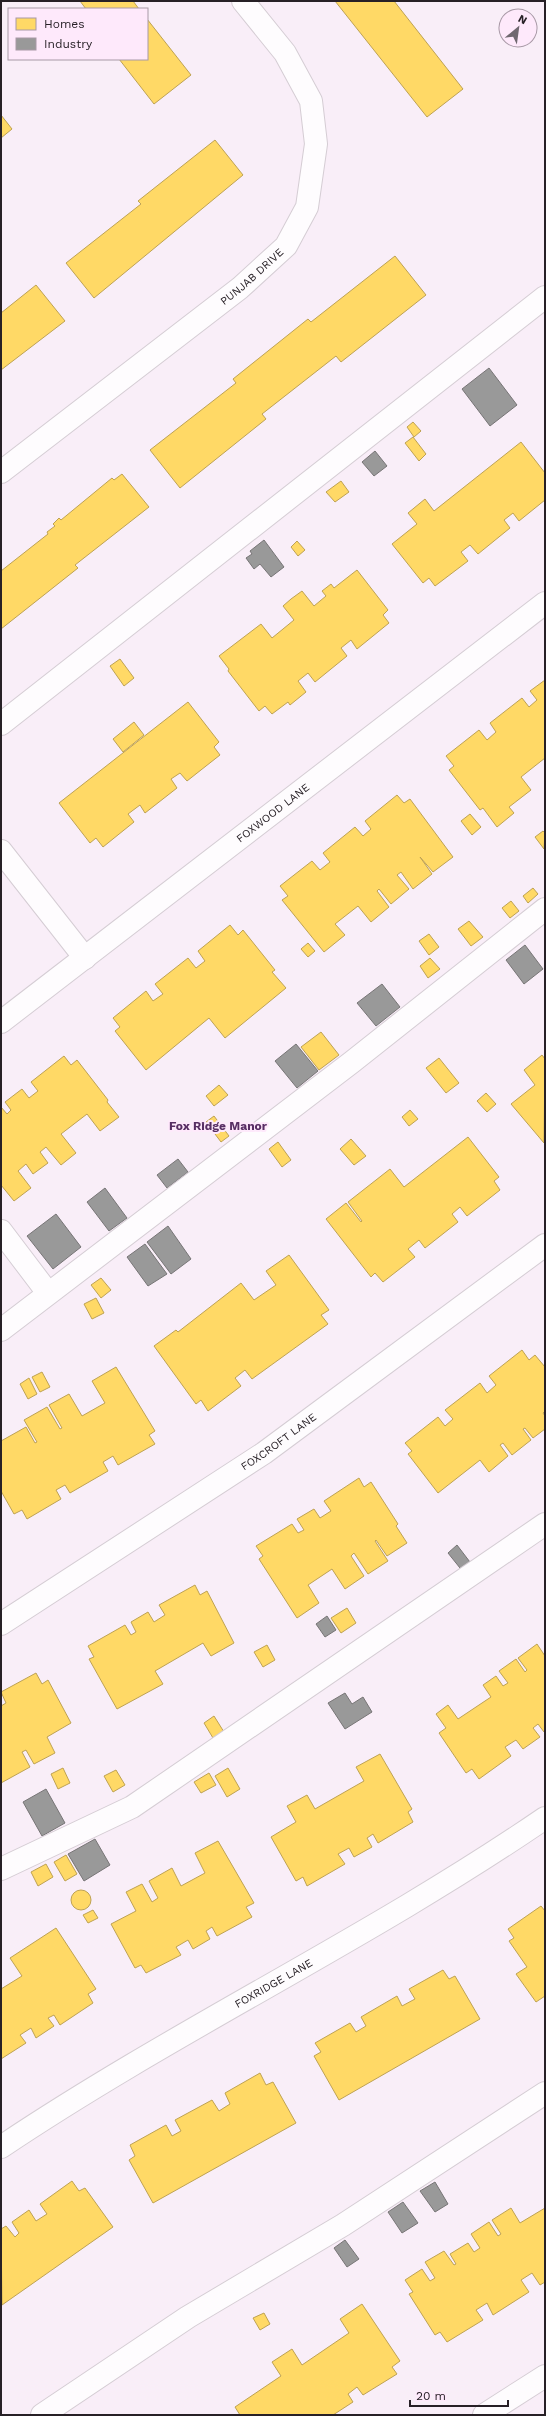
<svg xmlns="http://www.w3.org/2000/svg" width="546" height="2416" font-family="'Work Sans',sans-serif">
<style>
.homes{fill:#ffd966;stroke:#bea253}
.industry{fill:#999;stroke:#777576}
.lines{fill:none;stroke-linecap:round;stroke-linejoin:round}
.minor-casing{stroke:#d5cdd4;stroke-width:24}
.minor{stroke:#fefcfe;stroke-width:22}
.labels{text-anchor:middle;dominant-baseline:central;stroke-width:4;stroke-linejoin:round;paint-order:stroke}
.street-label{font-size:11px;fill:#272026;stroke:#fee9fb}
.neighbourhood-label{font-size:12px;font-weight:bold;fill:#582e64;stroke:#fee9fb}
</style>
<rect width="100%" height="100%" fill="#f9eef8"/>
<path class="homes" d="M 80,1 L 133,1 L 139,9 L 86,9 Z
M 335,1 L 394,1 L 463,89 L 427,117 Z
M 147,19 L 191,75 L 154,104 L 119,59 L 147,59 Z
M 1,115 L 12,129 L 1,138 Z
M 215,140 L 243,175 L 94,298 L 66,263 L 141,204 L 138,201 Z
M 395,256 L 426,295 L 341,362 L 336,356 L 262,414 L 266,419 L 180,488 L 150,450 L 236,383 L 233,379 L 308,319 L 311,322 Z
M 36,285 L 65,321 L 1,370 L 1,313 Z
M 413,422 L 421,431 L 414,437 L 407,427 Z
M 413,437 L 426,454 L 419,461 L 405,443 Z
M 521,442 L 545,473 L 545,500 L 519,521 L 513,513 L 504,520 L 510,528 L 478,554 L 470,545 L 461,552 L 468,561 L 435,586 L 429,578 L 423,583 L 392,544 L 417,524 L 408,513 L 425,499 L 434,511 Z
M 122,474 L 149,507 L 75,565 L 78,568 L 1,629 L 1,571 L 48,534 L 47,532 L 55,526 L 53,524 L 59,518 L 61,520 L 112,478 L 114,480 Z
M 341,481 L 349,492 L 335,502 L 326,492 Z
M 297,541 L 305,550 L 298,556 L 291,547 Z
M 357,570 L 388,610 L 383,615 L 389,623 L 357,649 L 351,640 L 341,648 L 347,656 L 315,682 L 308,673 L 298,681 L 306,692 L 290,705 L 288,702 L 272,714 L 265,706 L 259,711 L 228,671 L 229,669 L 219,656 L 261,624 L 272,638 L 294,620 L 283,606 L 291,599 L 302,591 L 314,606 L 326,596 L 322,591 L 331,584 L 334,588 Z
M 120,659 L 134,678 L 124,686 L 110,666 Z
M 545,680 L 545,758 L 521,777 L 531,790 L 509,807 L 514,813 L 497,827 L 483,808 L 480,810 L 449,770 L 454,766 L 446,756 L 479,730 L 487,740 L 496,732 L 490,723 L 522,698 L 529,707 L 537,700 L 530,691 Z
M 188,702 L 219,742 L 214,747 L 220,755 L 187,781 L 180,773 L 171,779 L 177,788 L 145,813 L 140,805 L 128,814 L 134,822 L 103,847 L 96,838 L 90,843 L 59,803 Z
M 134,722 L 144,735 L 123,752 L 113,739 Z
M 397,795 L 404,803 L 410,799 L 453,857 L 433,872 L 420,857 L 432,874 L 413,889 L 401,872 L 397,875 L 409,889 L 391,904 L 379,889 L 377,891 L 389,907 L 371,922 L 358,906 L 335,924 L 345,935 L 324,952 L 282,900 L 288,896 L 280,886 L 312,861 L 320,870 L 330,862 L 323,853 L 355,827 L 363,836 L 371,829 L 365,821 Z
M 470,814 L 481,827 L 472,835 L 461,821 Z
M 543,831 L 545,833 L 544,849 L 535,837 Z
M 533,888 L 538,894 L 528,903 L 523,896 Z
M 511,901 L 519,911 L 510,918 L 502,908 Z
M 469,921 L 483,937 L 471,946 L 458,929 Z
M 230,925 L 238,935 L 243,930 L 275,970 L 272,972 L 286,988 L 225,1038 L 209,1018 L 146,1070 L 115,1031 L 120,1027 L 113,1018 L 146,991 L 153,1001 L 163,994 L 155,984 L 188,958 L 196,968 L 205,961 L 198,951 Z
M 429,934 L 439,947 L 429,955 L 419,941 Z
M 308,943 L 315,951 L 308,957 L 301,949 Z
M 430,958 L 440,969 L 428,978 L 420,966 Z
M 321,1032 L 339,1055 L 319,1070 L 301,1047 Z
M 542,1055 L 545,1059 L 544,1143 L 511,1104 L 535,1085 L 524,1070 Z
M 64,1056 L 71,1065 L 77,1060 L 108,1100 L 107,1102 L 119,1117 L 100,1131 L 87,1114 L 61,1134 L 76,1153 L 61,1165 L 46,1147 L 40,1152 L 48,1163 L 33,1174 L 26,1164 L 18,1171 L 31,1188 L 14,1201 L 1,1185 L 1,1107 L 7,1114 L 11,1110 L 5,1102 L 22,1089 L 29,1098 L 38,1091 L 31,1082 Z
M 439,1058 L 459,1083 L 446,1093 L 426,1068 Z
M 219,1085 L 228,1095 L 214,1106 L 206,1096 Z
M 486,1093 L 496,1104 L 487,1112 L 477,1101 Z
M 410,1110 L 418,1119 L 409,1126 L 402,1117 Z
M 214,1116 L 229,1136 L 221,1142 L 206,1122 Z
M 468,1137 L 499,1177 L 494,1181 L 500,1190 L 467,1216 L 460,1207 L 452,1214 L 458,1222 L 425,1248 L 419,1240 L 408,1249 L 415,1257 L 383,1282 L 375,1273 L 371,1277 L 326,1219 L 346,1203 L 361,1222 L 362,1221 L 348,1202 L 390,1169 L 404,1187 Z
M 351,1139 L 366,1156 L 354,1165 L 340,1149 Z
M 278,1142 L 291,1160 L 282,1167 L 269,1149 Z
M 289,1255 L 329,1310 L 321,1315 L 328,1324 L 252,1379 L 245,1370 L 235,1378 L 241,1386 L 208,1411 L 201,1400 L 196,1404 L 154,1346 L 176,1330 L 178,1332 L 241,1283 L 254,1300 L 276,1285 L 266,1271 Z
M 101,1278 L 111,1290 L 101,1298 L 91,1285 Z
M 96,1298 L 104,1313 L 92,1319 L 84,1304 Z
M 522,1350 L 529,1360 L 535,1355 L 545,1367 L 545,1411 L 543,1413 L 545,1416 L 545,1429 L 533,1438 L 525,1428 L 523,1429 L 531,1440 L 512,1455 L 503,1443 L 500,1445 L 508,1456 L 489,1472 L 480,1460 L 438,1493 L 408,1454 L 412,1451 L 405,1443 L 438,1417 L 445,1426 L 453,1419 L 445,1410 L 480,1383 L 487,1393 L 496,1385 L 489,1376 Z
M 116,1367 L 155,1431 L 149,1435 L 155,1444 L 118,1465 L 113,1456 L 103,1462 L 108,1471 L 70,1493 L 65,1485 L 56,1490 L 61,1499 L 27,1519 L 22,1510 L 14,1514 L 1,1491 L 1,1441 L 26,1427 L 35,1443 L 37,1442 L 24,1420 L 47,1407 L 60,1429 L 62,1428 L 49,1405 L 69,1394 L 82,1416 L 105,1403 L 92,1381 Z
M 42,1372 L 50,1387 L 40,1392 L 32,1377 Z
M 29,1378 L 37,1394 L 28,1399 L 20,1384 Z
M 359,1478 L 364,1487 L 371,1482 L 398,1524 L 396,1526 L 407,1543 L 387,1556 L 376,1540 L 375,1541 L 388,1561 L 368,1574 L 354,1553 L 351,1556 L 364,1576 L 345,1589 L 332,1569 L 308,1585 L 319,1603 L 297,1618 L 259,1559 L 263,1556 L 256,1546 L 292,1524 L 298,1533 L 304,1530 L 297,1519 L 314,1509 L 320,1518 L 331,1511 L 324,1501 Z
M 195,1585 L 200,1595 L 207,1591 L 234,1643 L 211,1656 L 203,1643 L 155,1671 L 163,1684 L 117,1709 L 89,1659 L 94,1657 L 88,1646 L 125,1625 L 131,1635 L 136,1632 L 131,1622 L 148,1612 L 154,1622 L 165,1615 L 159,1605 Z
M 347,1608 L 356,1623 L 341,1633 L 331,1618 Z
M 537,1644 L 545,1656 L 545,1731 L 544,1732 L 538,1724 L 533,1728 L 540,1737 L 523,1749 L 516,1740 L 505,1747 L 511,1756 L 479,1779 L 472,1769 L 466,1773 L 439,1733 L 446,1728 L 436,1714 L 448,1705 L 458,1719 L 491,1697 L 483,1685 L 496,1676 L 503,1686 L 508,1683 L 499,1671 L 516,1659 L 525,1672 L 527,1670 L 518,1658 Z
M 267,1645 L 275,1660 L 263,1667 L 254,1652 Z
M 36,1673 L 42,1684 L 48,1680 L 71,1723 L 47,1737 L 55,1753 L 34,1764 L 26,1750 L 22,1752 L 30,1767 L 1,1783 L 1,1706 L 6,1703 L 1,1692 Z
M 214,1716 L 224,1732 L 213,1738 L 204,1723 Z
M 380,1754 L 412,1809 L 408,1812 L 413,1822 L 378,1843 L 373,1834 L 367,1838 L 372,1847 L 354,1857 L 349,1848 L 338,1854 L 345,1864 L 307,1886 L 303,1877 L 296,1881 L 271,1837 L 296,1822 L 287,1806 L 307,1795 L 315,1809 L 364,1781 L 356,1767 Z
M 63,1768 L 70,1783 L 58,1789 L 51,1774 Z
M 228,1768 L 240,1789 L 227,1797 L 215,1776 Z
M 116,1770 L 125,1785 L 113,1792 L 104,1776 Z
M 209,1773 L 216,1785 L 201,1793 L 194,1782 Z
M 218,1841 L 254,1903 L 246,1907 L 252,1917 L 217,1936 L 212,1927 L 206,1931 L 210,1939 L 193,1949 L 188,1940 L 176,1947 L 181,1955 L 146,1973 L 141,1965 L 135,1968 L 111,1924 L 136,1911 L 126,1892 L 142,1884 L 152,1902 L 158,1898 L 149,1881 L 172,1868 L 181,1886 L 205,1873 L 195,1853 Z
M 66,1855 L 77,1874 L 65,1881 L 54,1862 Z
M 46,1864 L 53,1877 L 38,1886 L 31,1872 Z
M71 1900a10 10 0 1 1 20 0a10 10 0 1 1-20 0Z
M 541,1906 L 545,1911 L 545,1996 L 536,2002 L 516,1974 L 527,1967 L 509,1941 L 514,1938 L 508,1929 Z
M 93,1910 L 98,1918 L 88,1923 L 83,1915 Z
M 56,1928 L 96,1989 L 88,1994 L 93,2003 L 60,2025 L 54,2015 L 48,2018 L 54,2026 L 36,2038 L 31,2028 L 20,2035 L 26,2043 L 1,2059 L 1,1989 L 22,1976 L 10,1958 Z
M 443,1970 L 449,1979 L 455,1976 L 480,2019 L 339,2100 L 314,2056 L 321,2052 L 315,2043 L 350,2023 L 356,2032 L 366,2026 L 361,2017 L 397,1996 L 402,2006 L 415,1999 L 409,1989 Z
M 260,2073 L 266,2085 L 273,2082 L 296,2123 L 153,2203 L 129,2160 L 135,2156 L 130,2145 L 166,2125 L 172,2136 L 181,2131 L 175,2120 L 212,2100 L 219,2111 L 230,2104 L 225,2093 Z
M 72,2181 L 79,2191 L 85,2188 L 113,2227 L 2,2305 L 1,2229 L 6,2226 L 15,2237 L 19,2233 L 12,2222 L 29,2210 L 36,2221 L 47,2214 L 40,2204 Z
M 511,2208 L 520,2223 L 545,2208 L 545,2282 L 540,2285 L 532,2273 L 521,2280 L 529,2292 L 493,2315 L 487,2303 L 476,2310 L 483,2320 L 447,2342 L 440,2332 L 435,2335 L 409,2294 L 413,2292 L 405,2280 L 422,2269 L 430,2281 L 435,2278 L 425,2262 L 444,2251 L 454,2265 L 456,2264 L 450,2254 L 468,2243 L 474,2252 L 480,2248 L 471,2234 L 489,2222 L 498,2236 L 501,2234 L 492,2220 Z
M 362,2304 L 400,2361 L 392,2367 L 397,2374 L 363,2395 L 357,2387 L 348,2394 L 353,2402 L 333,2415 L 240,2415 L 235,2407 L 281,2376 L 272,2362 L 292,2349 L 302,2365 L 349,2333 L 340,2319 Z
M 264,2313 L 270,2324 L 260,2330 L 253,2318 Z"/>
<path class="industry" d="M 489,368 L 517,405 L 490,426 L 462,389 Z
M 375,451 L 387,466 L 374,476 L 362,462 Z
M 264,540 L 284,567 L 271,577 L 260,564 L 254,569 L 246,558 L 252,554 L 250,551 Z
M 525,945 L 543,969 L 524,984 L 506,960 Z
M 382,984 L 400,1007 L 376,1026 L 357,1003 Z
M 296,1044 L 318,1071 L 297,1088 L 275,1061 Z
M 178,1159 L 188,1172 L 167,1188 L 157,1175 Z
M 105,1188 L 127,1218 L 109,1231 L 87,1202 Z
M 56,1214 L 81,1247 L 53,1269 L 27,1236 Z
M 168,1226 L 191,1259 L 171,1274 L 147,1242 Z
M 145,1244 L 167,1274 L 148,1286 L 127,1257 Z
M 457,1545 L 473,1566 L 464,1573 L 448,1553 Z
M 327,1616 L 336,1630 L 325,1637 L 316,1624 Z
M 345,1693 L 352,1704 L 363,1697 L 372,1712 L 345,1729 L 328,1703 Z
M 46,1789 L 65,1823 L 42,1836 L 23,1802 Z
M 95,1839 L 110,1865 L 84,1881 L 68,1854 Z
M 435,2182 L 448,2204 L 435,2212 L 420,2191 Z
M 403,2202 L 418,2223 L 402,2233 L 388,2212 Z
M 345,2240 L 359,2259 L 347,2267 L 334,2248 Z"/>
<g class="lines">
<g class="minor-casing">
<g id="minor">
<path id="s1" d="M 1,472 L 240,288 L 286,246 L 307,207 L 316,144 L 311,101 L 285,53 L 243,1"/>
<path d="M 1,724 L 545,297"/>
<path d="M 1,851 L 85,958"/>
<path id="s2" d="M 1,1022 L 545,603"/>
<path d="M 1,1231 L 48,1293"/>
<path d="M 1,1330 L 352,1062 L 545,909"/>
<path id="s3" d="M 1,1624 L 264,1453 L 545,1245"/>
<path d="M 1,1869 L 132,1807 L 545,1524"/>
<path id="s4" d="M 1,2147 C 177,2029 370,1938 545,1818"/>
<path d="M 42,2415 L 188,2317 L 343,2225 L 545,2093"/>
<path d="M 484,2415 L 545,2376"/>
</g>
</g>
<use href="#minor" class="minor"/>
</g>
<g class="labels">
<g class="street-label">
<text stroke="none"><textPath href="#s1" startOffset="318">PUNJAB DRIVE</textPath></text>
<text stroke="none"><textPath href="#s2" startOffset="343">FOXWOOD LANE</textPath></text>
<text stroke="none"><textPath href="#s3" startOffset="332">FOXCROFT LANE</textPath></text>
<text stroke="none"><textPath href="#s4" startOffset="318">FOXRIDGE LANE</textPath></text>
</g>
<g class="neighbourhood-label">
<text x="218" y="1126">Fox Ridge Manor</text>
</g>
</g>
<rect width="546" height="2416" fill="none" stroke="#272026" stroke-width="4"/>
<rect x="8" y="8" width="140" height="52" fill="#fee9fb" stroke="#a899a6"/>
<rect x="16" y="18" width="20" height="12" fill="#ffd966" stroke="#a899a6"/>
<text x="44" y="28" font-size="12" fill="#272026">Homes</text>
<rect x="16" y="38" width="20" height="12" fill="#999999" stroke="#a899a6"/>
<text x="44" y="48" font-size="12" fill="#272026">Industry</text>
<g transform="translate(518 28) rotate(29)"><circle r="19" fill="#fee9fb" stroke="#a899a6"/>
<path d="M0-3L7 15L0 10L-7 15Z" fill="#706870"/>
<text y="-6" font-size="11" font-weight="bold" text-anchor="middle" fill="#272026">N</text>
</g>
<path d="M410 2400v6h98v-6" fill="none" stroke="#272026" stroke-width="2"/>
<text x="416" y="2400" font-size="12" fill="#272026" stroke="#fee9fb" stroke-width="3" paint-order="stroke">20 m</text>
</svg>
